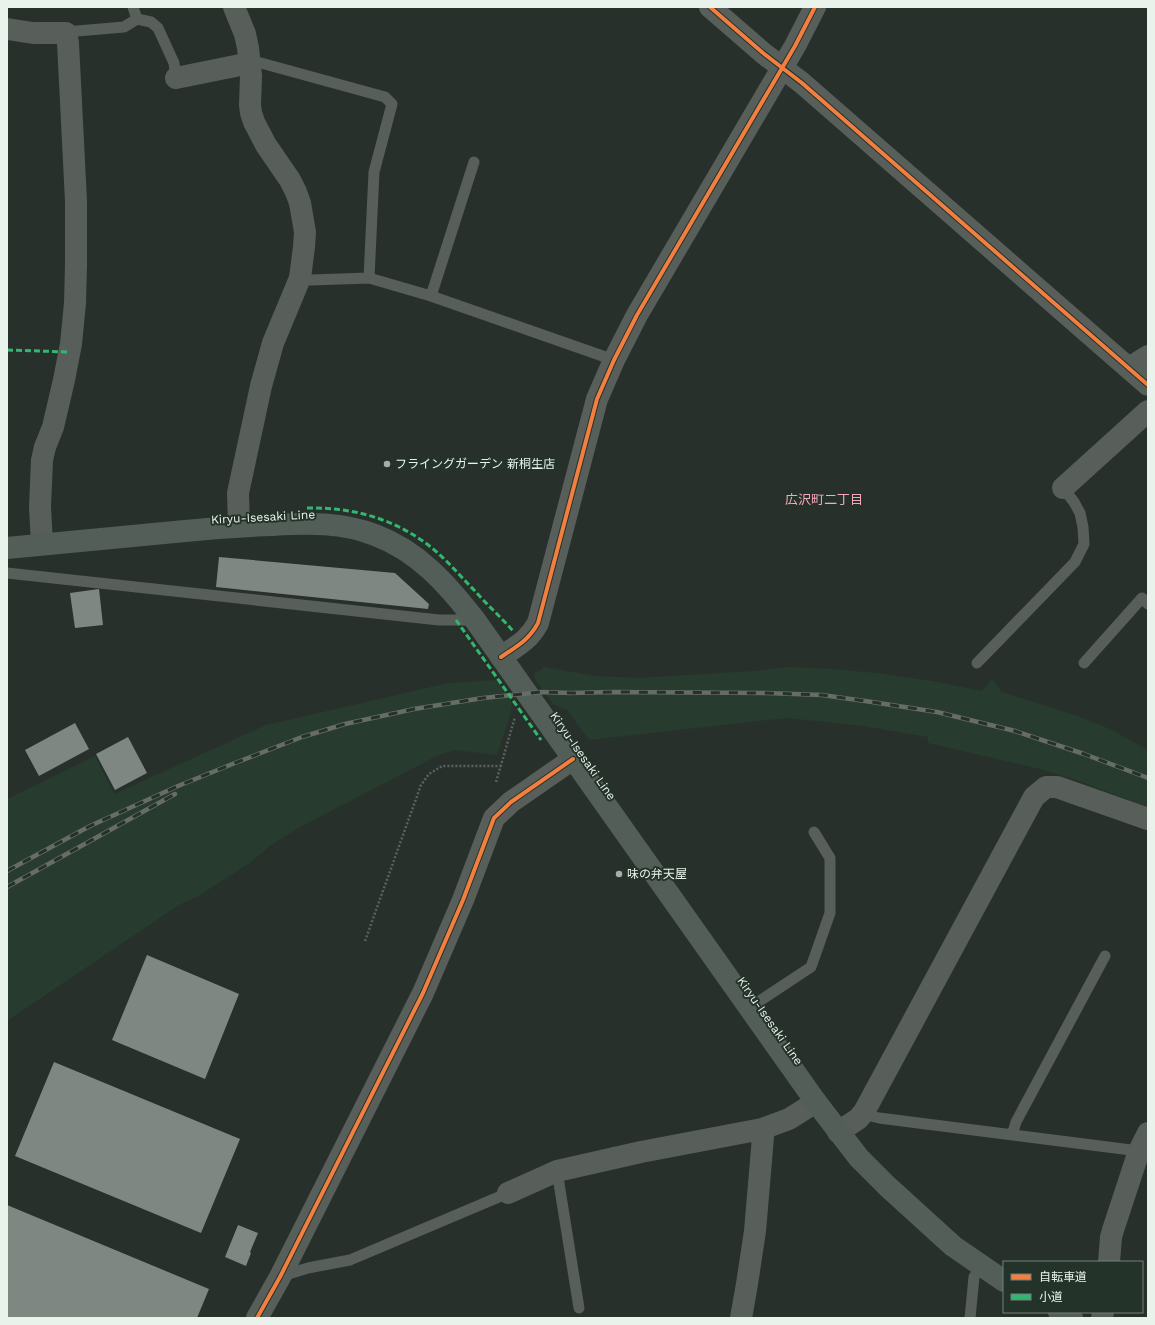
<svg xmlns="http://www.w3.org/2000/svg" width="1155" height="1325" font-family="'Work Sans','Noto Sans JP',sans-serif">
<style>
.built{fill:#273b2e}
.building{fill:#7f8782}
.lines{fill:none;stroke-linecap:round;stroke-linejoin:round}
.path{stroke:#5c615e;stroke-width:2.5;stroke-dasharray:2 2;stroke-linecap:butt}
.service{stroke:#585e5a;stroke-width:11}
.minor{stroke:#585e5a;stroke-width:22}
.tertiary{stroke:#585e5a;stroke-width:22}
.primary{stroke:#525e57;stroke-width:22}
.rail-casing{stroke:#686c69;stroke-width:4.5}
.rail{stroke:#24332a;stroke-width:3;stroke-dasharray:9;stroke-linecap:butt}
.quiet{stroke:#33b770;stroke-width:3;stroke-dasharray:6 3;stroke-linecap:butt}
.cycleway-casing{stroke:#24332a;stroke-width:6}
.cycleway{stroke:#f27e40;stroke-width:4}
.poi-dot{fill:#a5afa8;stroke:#24332a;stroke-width:1.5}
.labels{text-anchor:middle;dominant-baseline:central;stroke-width:4;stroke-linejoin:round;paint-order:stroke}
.poi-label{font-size:12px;fill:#e9f3ec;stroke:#24332a;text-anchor:start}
.street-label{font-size:12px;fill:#e9f3ec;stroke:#24332a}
.neighbourhood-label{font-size:13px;fill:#f7a6be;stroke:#24332a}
</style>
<rect width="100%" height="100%" fill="#28302b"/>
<path class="built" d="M 543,667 L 596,676 L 637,678 L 753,671 L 788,667 L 832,669 L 877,673 L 932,681 L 982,691 L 992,679 L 1002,692 L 1078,716 L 1110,729 L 1148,750 L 1148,807 L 1076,780 L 1040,769 L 928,743 L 928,737 L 863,726 L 787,718 L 589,740 L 567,710 L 553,704 L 536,681 L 534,676 L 535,672 L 541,670 Z
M 497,680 L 506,692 L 512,704 L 510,716 L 497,755 L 454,750 L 437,756 L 300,827 L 271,845 L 251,862 L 197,897 L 179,905 L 7,1021 L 7,799 L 95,756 L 114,794 L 266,725 L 448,683 Z"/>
<path class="building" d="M 219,557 L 395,573 L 429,604 L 428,609 L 216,587 Z
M 99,589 L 103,625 L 75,628 L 70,593 Z
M 75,723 L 89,749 L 39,776 L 25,750 Z
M 128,737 L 147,773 L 115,790 L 96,754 Z
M 147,955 L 239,994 L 205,1079 L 112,1040 Z
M 54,1062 L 240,1139 L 201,1233 L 15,1156 Z
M 7,1205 L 209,1289 L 197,1318 L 7,1318 Z
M 238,1225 L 258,1233 L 250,1252 L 251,1253 L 246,1266 L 225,1257 Z"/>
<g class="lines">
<path class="path" d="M 496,782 L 515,717
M 365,941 L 421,785 L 429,774 L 442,766 L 501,766"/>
<path class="service" d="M 133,7 L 137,19
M 66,33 L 77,31 L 124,27 L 137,19 L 151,22 L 158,28 L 174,63 L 176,78
M 250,63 L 261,63 L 385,97 L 392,104 L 374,172 L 369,278
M 300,278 L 311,280 L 369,278 L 431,296 L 614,360
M 431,296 L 474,162
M 7,573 L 439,620 L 475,620
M 977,663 L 1075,562 L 1084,544 L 1083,527 L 1080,513 L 1074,502 L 1063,488
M 1084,663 L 1142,598 L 1148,604
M 749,1008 L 811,967 L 830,913 L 830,858 L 814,832
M 864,1112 L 871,1116 L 879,1118 L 1139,1151
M 1012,1135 L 1016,1122 L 1105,956
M 557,1171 L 579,1308
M 282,1276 L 308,1268 L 350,1260 L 508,1193
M 970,1318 L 974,1277 L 982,1266"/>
<path class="minor" d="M 234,7 L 245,34 L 248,48 L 251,76 L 250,105 L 251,113 L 254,122 L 266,145 L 290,180 L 296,192 L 300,203 L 305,232 L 304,247 L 300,278 L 273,343 L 261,386 L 238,493 L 239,526
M 7,29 L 33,33 L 66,33 L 68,43 L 76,201 L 76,265 L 75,303 L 71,344 L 64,380 L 53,427 L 45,447 L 42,460 L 40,507 L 42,544
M 176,78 L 250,63
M 1063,488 L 1148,411
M 501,657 C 517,646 529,640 538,623 L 597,399 L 614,360 L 637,315 L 795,46 L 815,7
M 838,1132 L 858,1119 L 864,1112 L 1034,797 L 1046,787 L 1057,787 L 1148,819
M 508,1193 L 557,1171 L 641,1152 L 762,1129 L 789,1119 L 816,1102
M 1109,1262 L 1111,1237 L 1113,1230 L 1139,1151 L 1148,1133
M 741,1318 L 747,1284 L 755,1231 L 763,1137 L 762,1129
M 1102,1318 L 1103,1312"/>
<path class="tertiary" d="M 710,7 L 763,53 L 802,83 L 1148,385
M 1129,368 L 1148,356
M 257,1318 L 280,1277 L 423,993 L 463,900 L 494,818 L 511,802 L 573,759"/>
<path class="primary" d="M 7,548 C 66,542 126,537 185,531 C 214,528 244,526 273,525 C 308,523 342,522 375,535 C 418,551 447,584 475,620 L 816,1102 L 859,1158 L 887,1186 L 953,1246 L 1004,1281
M 1059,1312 L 1072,1318"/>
<g class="rail-casing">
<path id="rail" d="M 7,871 L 90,826 L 178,786 L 235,763 L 302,737 L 345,724 L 414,709 L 483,698 L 541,692 L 571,693 L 612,692 L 766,693 L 822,695 L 872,702 L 937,712 L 1015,731 L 1084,754 L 1148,778
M 7,887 L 175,794"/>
</g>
<use href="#rail" class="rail"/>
<path class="quiet" d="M 7,350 L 69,352
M 307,508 C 353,507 396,519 432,548 C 448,561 461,577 475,591 C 487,605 501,617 513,631
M 456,620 L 541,740"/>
<g class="cycleway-casing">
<path id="cycleway" d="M 710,7 L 763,53 L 802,83 L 1148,385
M 501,657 C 517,646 529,640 538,623 L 597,399 L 614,360 L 637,315 L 795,46 L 815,7
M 257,1318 L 280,1277 L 423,993 L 463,900 L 494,818 L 511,802 L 573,759"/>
</g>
<use href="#cycleway" class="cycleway"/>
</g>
<g class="poi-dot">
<circle cx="387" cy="464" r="4"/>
<circle cx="619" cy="874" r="4"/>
</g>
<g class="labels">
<g class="poi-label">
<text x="395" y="464">フライングガーデン 新桐生店</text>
<text x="627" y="874">味の弁天屋</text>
</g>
<g class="street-label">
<text transform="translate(263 517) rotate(-3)">Kiryu-Isesaki Line</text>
<text transform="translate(583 756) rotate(55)">Kiryu-Isesaki Line</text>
<text transform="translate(770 1021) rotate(55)">Kiryu-Isesaki Line</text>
</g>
<g class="neighbourhood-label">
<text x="824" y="499">広沢町二丁目</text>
</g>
</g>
<rect width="1155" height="1325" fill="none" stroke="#e9f3ec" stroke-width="16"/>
<rect x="1003" y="1261" width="140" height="52" fill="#24332a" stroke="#738078"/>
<rect x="1011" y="1274" width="20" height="6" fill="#f27e40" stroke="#738078"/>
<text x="1039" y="1281" font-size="12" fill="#e9f3ec">自転車道</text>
<rect x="1011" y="1294" width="20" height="6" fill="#33b770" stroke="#738078"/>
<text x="1039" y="1301" font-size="12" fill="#e9f3ec">小道</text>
</svg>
